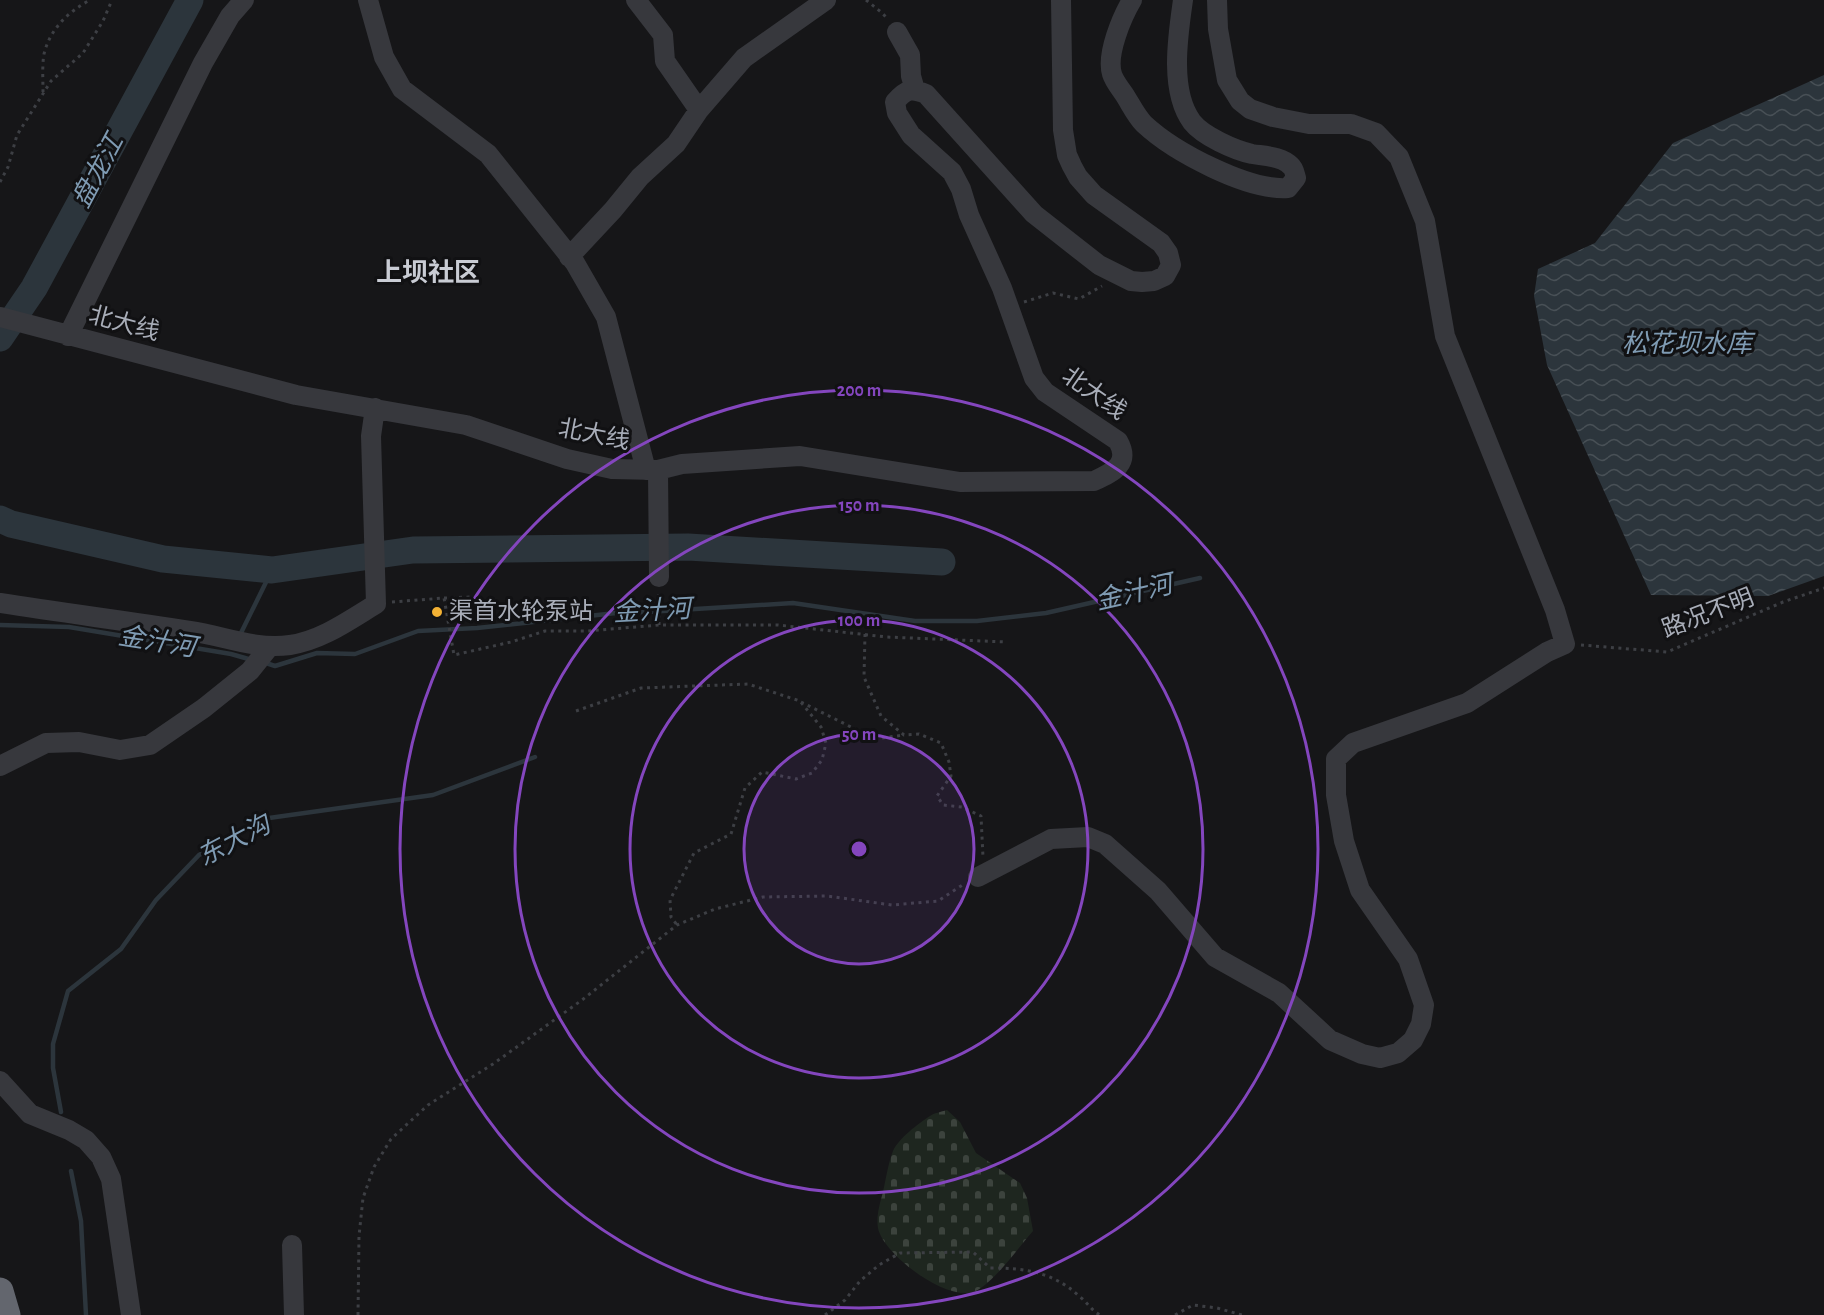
<svg xmlns="http://www.w3.org/2000/svg" width="1824" height="1315" font-family="'Alegreya Sans','Noto Sans SC',sans-serif">
<style>
.cemetery{fill:url(#cemetery-stones)}
.water{fill:url(#water-waves)}
.lines{fill:none;stroke-linecap:round;stroke-linejoin:round}
.stream{stroke:#2c353c;stroke-width:4.5}
.river{stroke:#2c353c;stroke-width:27}
.path{stroke:#3d3f44;stroke-width:3;stroke-dasharray:3 4.5;stroke-linecap:butt}
.minor{stroke:#37383d;stroke-width:20}
.highway{stroke:#63666e;stroke-width:27}
.ring{fill:none;stroke:#8446be;stroke-width:3}
.poi-dot{fill:#f2b134;stroke:#111113;stroke-width:2}
.labels{text-anchor:middle;dominant-baseline:central;stroke-width:6;stroke-linejoin:round;paint-order:stroke}
.street-label{font-size:24px;fill:#a8adb8;stroke:#111113}
.poi-label{font-size:24px;fill:#a8adb8;stroke:#111113;text-anchor:start}
.water-label{font-size:26px;font-style:italic;fill:#7f9bb3;stroke:#111113}
.neighbourhood-label{font-size:26px;font-weight:bold;fill:#c9ccd4;stroke:#111113}
.centre{fill:#8446be;stroke:#111113;stroke-width:3}
.ring-label{font-size:18px;text-anchor:middle;font-weight:bold;fill:#8446be;stroke:#111113;stroke-width:6;stroke-linejoin:round;paint-order:stroke}
</style>
<defs>
<pattern id="cemetery-stones" width="16" height="16" patternUnits="userSpaceOnUse" patternTransform="scale(1.5)"><rect width="16" height="16" fill="#1e261f"/><path d="M2 7V4a2 2 0 0 1 4 0v3zM10 15v-3a2 2 0 0 1 4 0v3z" fill="#3c433d"/></pattern>
<pattern id="water-waves" width="16" height="10" patternUnits="userSpaceOnUse" patternTransform="scale(1.5)"><rect width="16" height="10" fill="#2c353c"/><path d="M0 5q4-4 8 0t8 0" fill="none" stroke="#485056"/></pattern>
</defs>
<rect width="100%" height="100%" fill="#161618"/>
<path class="cemetery" d="M 947,1110 L 960,1122 L 976,1153 L 1020,1183 L 1027,1198 L 1033,1231 C 1018,1248 995,1281 976,1291 C 948,1304 883,1254 878,1228 C 876,1216 880,1203 883,1192 C 886,1179 888,1164 893,1151 C 899,1138 918,1124 930,1116 C 934,1113 941,1112 947,1110 Z"/>
<path class="water" d="M 1824,75 L 1824,576 L 1768,596 L 1651,595 L 1547,365 L 1534,296 L 1538,269 L 1595,243 L 1673,143 Z"/>
<g class="lines">
<path class="stream" d="M 0,625 L 69,627 L 231,654 L 252,660
M 240,635 L 272,570
M 263,662 L 275,666 L 317,653 L 355,654 L 418,631 L 477,628 L 616,613 L 647,612 L 793,603 L 915,621 L 977,621 L 1046,613 L 1200,578
M 61,1112 L 53,1068 L 53,1044 L 68,991 L 121,949 L 156,900 L 199,855 L 269,818 L 433,795 L 535,757
M 71,1171 L 81,1221 L 86,1315"/>
<path class="river" d="M 0,338 L 34,288 L 190,0
M 0,519 L 11,524 L 163,559 L 272,570 L 413,550 L 688,547 L 942,562"/>
<path class="path" d="M 866,0 L 881,12 L 887,18
M 43,92 C 43,80 42,65 44,54 C 50,29 68,12 90,0
M 0,182 L 8,167 L 17,135 L 51,81 L 83,53 L 103,21 L 112,0
M 1024,302 L 1053,293 L 1079,299 L 1102,286
M 444,598 L 471,597 L 478,601
M 392,602 L 444,598 L 454,655 L 511,642 L 545,631 L 587,631 L 659,625 L 778,625 L 887,637 L 1007,642
M 659,625 L 659,594
M 865,634 L 864,677 L 881,716 L 904,735 L 919,734 L 941,743 L 949,762 L 951,776 L 937,796 L 943,805 L 962,807 L 981,816 L 983,857
M 1581,645 L 1667,652 L 1783,602 L 1824,588
M 801,702 L 875,739 L 904,735
M 576,711 L 641,688 L 748,684 L 800,701 L 821,727 L 826,743 L 822,760 L 812,773 L 796,779 L 762,772 L 745,788 L 731,834 L 694,853 L 670,900 L 671,917 L 677,925
M 358,1315 L 359,1236 L 363,1198 L 374,1167 L 391,1139 L 428,1105 L 493,1064 L 582,1000 L 677,925 L 715,909 L 763,897 L 827,896 L 892,905 L 938,901 L 964,884
M 825,1315 L 845,1300 L 860,1281 L 879,1265 L 900,1253 L 973,1252 L 990,1268 C 1025,1268 1053,1272 1079,1296 C 1087,1302 1092,1311 1100,1315
M 1175,1315 L 1193,1305 L 1217,1308 L 1242,1315"/>
<path class="minor" d="M 368,0 L 384,57 L 402,89 L 488,154 L 575,263 L 606,317 L 646,470
M 636,0 L 663,35 L 665,61 L 699,110
M 1132,0 C 1122,17 1106,54 1112,74 C 1114,81 1120,88 1124,94 C 1130,103 1136,116 1144,124 C 1174,152 1248,191 1288,188 L 1296,178 C 1295,174 1294,168 1291,166 C 1282,156 1264,156 1252,154 C 1234,150 1203,136 1192,122 C 1169,91 1178,35 1183,0
M 897,32 L 910,55 L 911,76 L 915,90
M 569,257 L 613,210 L 640,177 L 676,144 L 699,110 L 744,58 L 826,0
M 0,317 L 296,395 L 466,425 L 567,459 L 612,469 L 658,470 L 682,464 L 800,456 L 960,482 L 1094,481 C 1113,472 1131,464 1118,441 L 1045,392 L 1034,378 L 1002,288 L 969,215 L 961,189 L 952,172 L 911,135 L 897,113 L 895,102 C 906,89 911,88 926,94 L 1034,214 L 1099,265 L 1131,281 L 1142,282 L 1154,281 L 1165,276 L 1171,265 L 1168,253 L 1161,243 L 1094,195 L 1078,177 L 1072,166 L 1067,155 L 1063,130 L 1061,0
M 68,336 L 203,63 L 230,16 L 244,0
M 658,470 L 659,577
M 0,603 C 63,613 127,621 190,631 C 224,636 255,650 290,645 C 322,640 348,621 376,604 L 371,436 L 375,408
M 0,766 L 46,743 L 79,742 L 120,750 L 150,745 L 204,708 L 250,671 L 270,646
M 978,877 L 1051,839 L 1088,837 L 1105,844 L 1158,891 L 1215,957 L 1279,993 L 1330,1040 L 1362,1054 L 1380,1058 L 1398,1053 L 1413,1040 L 1421,1024 L 1424,1005 L 1408,959 L 1360,890 L 1344,841 L 1336,795 L 1336,759 L 1353,743 L 1467,703 L 1547,652 L 1565,644 L 1555,610 L 1445,336 L 1425,221 L 1399,157 L 1376,133 L 1351,124 L 1309,124 L 1273,117 L 1250,109 L 1240,101 L 1227,80 L 1218,29 L 1217,0
M 0,1081 L 30,1114 L 69,1130 L 86,1140 L 101,1157 L 111,1179 L 131,1315
M 292,1245 L 294,1315"/>
<path class="highway" d="M 0,1291 L 7,1315"/>
</g>
<circle cx="859" cy="849" r="115" fill="#8446be" fill-opacity=".12"/>
<g class="ring">
<circle cx="859" cy="849" r="115"/>
<circle cx="859" cy="849" r="229"/>
<circle cx="859" cy="849" r="344"/>
<circle cx="859" cy="849" r="459"/>
</g>
<circle class="poi-dot" cx="437" cy="612" r="6"/>
<g class="labels">
<g class="street-label">
<text transform="translate(124 324) rotate(15)">北大线</text>
<text transform="translate(1094 394) rotate(35)">北大线</text>
<text transform="translate(594 435) rotate(11)">北大线</text>
<text transform="translate(1708 614) rotate(-21)">路况不明</text>
</g>
<g class="poi-label">
<text x="449" y="612">渠首水轮泵站</text>
</g>
<g class="water-label">
<text transform="translate(98 171) rotate(-62)">盘龙江</text>
<text x="1687" y="344">松花坝水库</text>
<text transform="translate(1134 593) rotate(-13)">金汁河</text>
<text transform="translate(652 611) rotate(-3)">金汁河</text>
<text transform="translate(157 642) rotate(9)">金汁河</text>
<text transform="translate(234 841) rotate(-28)">东大沟</text>
</g>
<g class="neighbourhood-label">
<text x="428" y="273">上坝社区</text>
</g>
</g>
<circle cx="859" cy="849" r="9" class="centre"/>
<g class="ring-label">
<text x="859" y="396">200 m</text>
<text x="859" y="511">150 m</text>
<text x="859" y="626">100 m</text>
<text x="859" y="740">50 m</text>
</g>
</svg>
